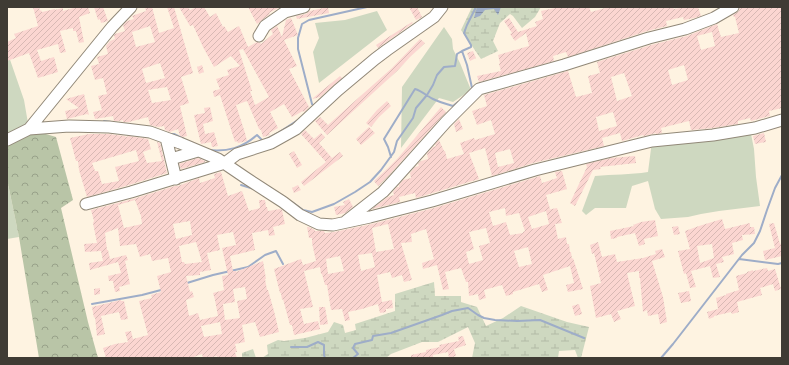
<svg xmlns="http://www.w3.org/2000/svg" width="789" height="365" font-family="'Asap Condensed',sans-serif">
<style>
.green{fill:#ced8c0}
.forest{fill:url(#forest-crowns)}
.wetland{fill:url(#wetland-marsh)}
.water{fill:url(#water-rules)}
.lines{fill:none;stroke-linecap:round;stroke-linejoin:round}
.stream{stroke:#9eadc8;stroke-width:2}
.building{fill:url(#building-hatch);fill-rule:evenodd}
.minor-casing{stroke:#918878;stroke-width:13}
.minor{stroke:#fff;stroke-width:11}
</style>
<defs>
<pattern id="forest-crowns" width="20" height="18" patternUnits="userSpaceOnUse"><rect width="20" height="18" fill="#b9c5a7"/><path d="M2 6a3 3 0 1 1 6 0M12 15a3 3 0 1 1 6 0" fill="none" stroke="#98a189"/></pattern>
<pattern id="wetland-marsh" width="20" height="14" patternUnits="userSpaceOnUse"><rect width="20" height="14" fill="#ced8c0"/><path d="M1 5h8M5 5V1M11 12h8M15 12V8" fill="none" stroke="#b2baa6"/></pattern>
<pattern id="water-rules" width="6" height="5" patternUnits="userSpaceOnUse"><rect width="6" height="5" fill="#9eadc8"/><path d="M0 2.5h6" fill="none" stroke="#828ea3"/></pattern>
<pattern id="building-hatch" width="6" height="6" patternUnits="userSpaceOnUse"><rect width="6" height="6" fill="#fbd6d1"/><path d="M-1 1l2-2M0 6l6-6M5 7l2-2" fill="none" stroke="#d8b9b4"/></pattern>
</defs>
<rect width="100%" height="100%" fill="#fef3e1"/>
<path class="green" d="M 377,11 L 387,30 L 319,83 L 313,52 L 319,38 L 315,23 L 345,20 Z
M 444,27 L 452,39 L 453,49 L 460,63 L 471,90 L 453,102 L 439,98 L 401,148 L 402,87 Z
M 7,51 L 24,100 L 29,129 L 7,140 Z
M 750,129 L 754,149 L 756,177 L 760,206 L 719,211 L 701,214 L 688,217 L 661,219 L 655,209 L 648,181 L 632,186 L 626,208 L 595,208 L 586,215 L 582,211 L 595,176 C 613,174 630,175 648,172 L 652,141 Z
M 7,179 L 19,237 L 7,239 Z"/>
<path class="forest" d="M 29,129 L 56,137 L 73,200 L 61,208 L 88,322 L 98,358 L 39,358 L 19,237 L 7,179 L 7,140 Z"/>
<path class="wetland" d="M 472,7 L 541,7 L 535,17 L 522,28 L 513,16 L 510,14 L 500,23 L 493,41 L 498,51 L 481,59 L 461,30 Z
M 434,282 L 435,296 L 461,296 L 461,302 L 477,307 L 486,326 L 503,318 L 521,306 L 567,322 L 589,327 L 581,358 L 578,358 L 575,350 L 559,351 L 558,358 L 472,358 L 475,343 L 468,327 L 438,342 L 422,342 L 391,354 L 386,358 L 262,358 L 268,354 L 267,345 L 278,340 L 284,341 L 305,338 L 328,332 L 334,322 L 343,325 L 345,333 L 356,330 L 355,324 L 395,311 L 395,294 Z
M 253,349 L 256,358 L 242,358 L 242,353 Z"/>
<path class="water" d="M 477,7 L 501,7 L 498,15 L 494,9 L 485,10 L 480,16 L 474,18 Z"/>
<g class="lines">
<path class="stream" d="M 462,51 L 467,65 L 472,88 L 471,90
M 314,106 L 312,104 L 298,49 L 298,38 L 302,24 L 309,20 L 367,7
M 104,121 L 111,122
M 170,134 L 174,134 L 184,139
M 208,150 C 228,152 242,148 257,135 L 263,141 L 278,133 L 301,118
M 391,157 L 388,147 L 384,139 L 415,89 C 422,91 427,96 433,99 C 439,102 446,104 453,106 L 458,102
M 241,185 L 254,189
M 292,202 L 303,210 L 312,212 L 334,204 L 355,192 L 370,182 L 381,170 L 394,152 L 397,141 L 413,118 L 416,108 L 427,95 L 433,85 L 437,75 L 444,67 L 455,66 L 457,54 L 462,51 L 471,47 L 471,45 L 464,33 L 467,25 L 476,7
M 739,259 L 778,264 L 782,263
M 187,283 L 213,275 L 248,267 L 265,255 L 276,251 L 283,264
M 92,304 L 142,295 L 161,290
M 291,347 L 307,347 L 318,342 L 324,345 L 324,355 L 325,358
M 353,358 L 358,354 L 353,348 L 355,344 L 372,340 L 373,336 L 391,333 L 442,315 L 452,311 L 468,308 L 478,315 L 484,318 L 495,320 L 517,321 L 540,320 L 584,338
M 661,358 L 673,344 L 742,255 L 754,243 L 760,231 L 767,210 L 775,188 L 782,175"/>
</g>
<path class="building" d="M 33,7 L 39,7 L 40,11 L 41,10 L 42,12 L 55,9 L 55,10 L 63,8 L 63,11 L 77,7 L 88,7 L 90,13 L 79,17 L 84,42 L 79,43 L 76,31 L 73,31 L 73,28 L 60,31 L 66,52 L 60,53 L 58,44 L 37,50 L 41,61 L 54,57 L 58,72 L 38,78 L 29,53 L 7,61 L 7,42 L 16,38 L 14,34 L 38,26 Z
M 94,7 L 103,7 L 108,21 L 101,23 L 100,19 L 98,20 Z
M 145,7 L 152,7 L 159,33 L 174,28 L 167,7 L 174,7 L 193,73 L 181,77 L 189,103 L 180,106 L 187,136 L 183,137 L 180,136 L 178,129 L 170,132 L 165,130 L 164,126 L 158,127 L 150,125 L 148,117 L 129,122 L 123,122 L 123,120 L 119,121 L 114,121 L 113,116 L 95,119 L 93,112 L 102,110 L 98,96 L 107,94 L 103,78 L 95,80 L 91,66 L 99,64 L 97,57 L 108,54 L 106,46 L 110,41 L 115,39 L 114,35 L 115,34 L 125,31 L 123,25 L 127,21 L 134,19 L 132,16 L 146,11 ZM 150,26 L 155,42 L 136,47 L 132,32 ZM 160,63 L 165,78 L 146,83 L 142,69 ZM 167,87 L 171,100 L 152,103 L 148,90 Z
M 179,7 L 188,7 L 190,10 L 197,7 L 204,7 L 210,17 L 216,13 L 223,27 L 224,26 L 228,32 L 239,26 L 248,47 L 257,42 L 260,43 L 261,44 L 273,34 L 271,30 L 277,26 L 282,37 L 286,20 L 291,18 L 298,35 L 284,40 L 297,66 L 289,69 L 309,107 L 304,112 L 303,111 L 292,117 L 284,104 L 270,112 L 278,128 L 269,133 L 270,135 L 263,137 L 261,130 L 259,129 L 247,101 L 236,105 L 245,133 L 247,141 L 238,143 L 237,141 L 235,142 L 220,95 L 214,97 L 213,91 L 220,89 L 216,79 L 229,75 L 227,70 L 240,66 L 231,56 L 214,67 L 203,47 L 193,25 L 190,26 ZM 243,49 L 269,97 L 255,105 L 250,91 L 252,91 L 239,50 Z
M 248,7 L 280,7 L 269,13 L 270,14 L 257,24 Z
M 328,7 L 329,13 L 297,19 L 296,16 L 306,14 L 310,11 Z
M 409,7 L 417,7 L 422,17 L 416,20 Z
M 555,7 L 589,7 L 591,12 L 605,8 L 604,7 L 673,7 L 674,9 L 685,7 L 698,7 L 701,16 L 694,18 L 684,20 L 683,17 L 666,21 L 667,26 L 647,31 L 568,57 L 566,52 L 553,56 L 554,61 L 479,82 L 477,76 L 501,71 L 499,64 L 500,63 L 498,55 L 529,46 L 526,33 L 515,41 L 510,34 L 512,33 L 504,21 L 509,18 L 518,32 L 537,26 L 535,22 L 543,19 L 541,11 L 555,8 Z
M 740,7 L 782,7 L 782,108 L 769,111 L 770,116 L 751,121 L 750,118 L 738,121 L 738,124 L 712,128 L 691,130 L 689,121 L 661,128 L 662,133 L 656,134 L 656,133 L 644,136 L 643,135 L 622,141 L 620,133 L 602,138 L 604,146 L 533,163 L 492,176 L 485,148 L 469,153 L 479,179 L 416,198 L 415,193 L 399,197 L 400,202 L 372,209 L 388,197 L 394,195 L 393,192 L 397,187 L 399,187 L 399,185 L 403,180 L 411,178 L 410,173 L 415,167 L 419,166 L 418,164 L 421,161 L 428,159 L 427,153 L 433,147 L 436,146 L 435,144 L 439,140 L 444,151 L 445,151 L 447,159 L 464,154 L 460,143 L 474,138 L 475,140 L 495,134 L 491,120 L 477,125 L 472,111 L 487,106 L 484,95 L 568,71 L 576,97 L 592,93 L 588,76 L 600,73 L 597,62 L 651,45 L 687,36 L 717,24 L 721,37 L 739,33 L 735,17 L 734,17 L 733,15 L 739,11 ZM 712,32 L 715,46 L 701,50 L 697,36 ZM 684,65 L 688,80 L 672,85 L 668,70 ZM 624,73 L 632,96 L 617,101 L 611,77 ZM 613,112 L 617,126 L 599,131 L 596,117 ZM 510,149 L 514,163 L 498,167 L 495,153 Z
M 412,22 L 413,23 L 378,48 L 376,45 Z
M 420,39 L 425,43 L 410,57 L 397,71 L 327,135 L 315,121 L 320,117 L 328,125 L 392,68 Z
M 473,51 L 476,58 L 470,61 L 467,53 Z
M 202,65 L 204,72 L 199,74 L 197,67 Z
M 340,76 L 342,78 L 320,97 L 312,99 Z
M 84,94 L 89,115 L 87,114 L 67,119 L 65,111 L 79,108 L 66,99 Z
M 387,101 L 391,106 L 379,117 L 371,127 L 366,123 L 377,110 Z
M 210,107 L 213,121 L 203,124 L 205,134 L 214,132 L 218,146 L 212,147 L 211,142 L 201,144 L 194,115 L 205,113 L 204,108 Z
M 441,107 L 446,112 L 390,174 L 378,186 L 374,181 L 387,169 L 398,158 Z
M 459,119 L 463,129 L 456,132 L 454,124 Z
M 369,127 L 375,133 L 361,145 L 356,139 Z
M 305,130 L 314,139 L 321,133 L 325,137 L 319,143 L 332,158 L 340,152 L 343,156 L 304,186 L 301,182 L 326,162 L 301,134 Z
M 764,133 L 766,142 L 755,144 L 753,136 Z
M 89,134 L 108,134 L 125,136 L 126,137 L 129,136 L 148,139 L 151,149 L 143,152 L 147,163 L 162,161 L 157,142 L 160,143 L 167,173 L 129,185 L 87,197 L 79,170 L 78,161 L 76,161 L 70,138 ZM 136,150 L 139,161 L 115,167 L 119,181 L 102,184 L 98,171 L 95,171 L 92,163 Z
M 294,151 L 302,165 L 297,168 L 289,154 Z
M 635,156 L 636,163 L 600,167 L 601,169 L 593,170 L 575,206 L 570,203 L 587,167 L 586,164 L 611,158 Z
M 198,158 L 205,161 L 205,162 L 181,169 L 179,164 Z
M 562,171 L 567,189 L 546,195 L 550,209 L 547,210 L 557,208 L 562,223 L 555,224 L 558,239 L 566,237 L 567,244 L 569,244 L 570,252 L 571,252 L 572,259 L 573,258 L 583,289 L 568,292 L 566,285 L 574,283 L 570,266 L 543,275 L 548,290 L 542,292 L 539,284 L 513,292 L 513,294 L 506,296 L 502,285 L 484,290 L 486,298 L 479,300 L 478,294 L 469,296 L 468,282 L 466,282 L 461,268 L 445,272 L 449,289 L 443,290 L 437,265 L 423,269 L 422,263 L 434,259 L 426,229 L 411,234 L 412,242 L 401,243 L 412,280 L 404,282 L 402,275 L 392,278 L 390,272 L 377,275 L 382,302 L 392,300 L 393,308 L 386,309 L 386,312 L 380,313 L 378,304 L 362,309 L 348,312 L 350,320 L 345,321 L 342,309 L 331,310 L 327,285 L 325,285 L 322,274 L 321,274 L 320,267 L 304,271 L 313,307 L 300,309 L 304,324 L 318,321 L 320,329 L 294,335 L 292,325 L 290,325 L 287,314 L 283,299 L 282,300 L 281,293 L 280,293 L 274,269 L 301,259 L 303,265 L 316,261 L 312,243 L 312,238 L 309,238 L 307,227 L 309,227 L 315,230 L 315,231 L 324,231 L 325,233 L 334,232 L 372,224 L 434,208 L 540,176 L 542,183 L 557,178 L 555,172 ZM 505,208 L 506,216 L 519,213 L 525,231 L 523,232 L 523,233 L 510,235 L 506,222 L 493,226 L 489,212 ZM 546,211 L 549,224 L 532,229 L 528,217 ZM 388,224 L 394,249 L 376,252 L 372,228 ZM 486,228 L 490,243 L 479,246 L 483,260 L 469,264 L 466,252 L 474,249 L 469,232 ZM 528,247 L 532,264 L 519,267 L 514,251 ZM 372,253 L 375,267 L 361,271 L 358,255 ZM 340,256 L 344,271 L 328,274 L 326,259 Z
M 221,172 L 228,196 L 242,191 L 249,211 L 260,208 L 259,200 L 265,200 L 266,207 L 267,207 L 268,211 L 280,209 L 282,210 L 285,224 L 273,227 L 275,235 L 269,236 L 268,230 L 252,233 L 255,250 L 230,256 L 233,271 L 236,271 L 236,272 L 263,261 L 266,279 L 265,279 L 267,290 L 268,290 L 274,311 L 279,332 L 260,337 L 255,322 L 242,325 L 245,342 L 235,344 L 237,352 L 235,352 L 237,358 L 217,358 L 217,356 L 209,358 L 203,358 L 202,354 L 191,358 L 106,358 L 103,348 L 115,344 L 128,342 L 125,332 L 131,331 L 133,339 L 148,335 L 139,301 L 152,298 L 151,295 L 161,292 L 157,276 L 171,272 L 168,258 L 152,261 L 150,254 L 140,257 L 136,244 L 120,246 L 118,228 L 105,233 L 107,250 L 108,250 L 110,259 L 126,255 L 128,260 L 125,261 L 130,284 L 119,287 L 120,291 L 115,292 L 113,281 L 109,281 L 108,276 L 121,273 L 118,262 L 90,270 L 89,263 L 103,261 L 101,251 L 85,252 L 84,244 L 97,243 L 93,223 L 94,221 L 91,210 L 133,199 L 175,186 L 178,186 L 199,178 L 200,183 L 215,178 L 214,174 ZM 135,200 L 141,216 L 142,224 L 124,228 L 118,205 ZM 190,221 L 192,235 L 176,239 L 173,224 ZM 233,232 L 236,245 L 222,248 L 228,275 L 222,276 L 224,290 L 213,293 L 215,300 L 218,316 L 200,320 L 198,313 L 189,316 L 186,300 L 194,297 L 192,291 L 190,292 L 186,276 L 200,275 L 200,272 L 211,270 L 207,253 L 220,250 L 217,235 ZM 196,242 L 202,262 L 185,264 L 184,262 L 182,262 L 179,246 ZM 245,287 L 247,299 L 237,301 L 240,318 L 225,320 L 223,304 L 235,302 L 233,289 ZM 220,322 L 222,334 L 204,337 L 201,326 Z
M 298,185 L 301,190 L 294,193 L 292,188 Z
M 349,199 L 353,207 L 345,213 L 336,215 L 334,207 L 345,205 L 343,202 Z
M 722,219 L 725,229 L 750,223 L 750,227 L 754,227 L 755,234 L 742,235 L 743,240 L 732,243 L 734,254 L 722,257 L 724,262 L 716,264 L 720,277 L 713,278 L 710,266 L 691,271 L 696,287 L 690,288 L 686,273 L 684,274 L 678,251 L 690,249 L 685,231 L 699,226 ZM 712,244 L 714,258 L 700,263 L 697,246 Z
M 655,220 L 658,236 L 644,239 L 645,244 L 639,246 L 635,233 L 617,237 L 617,238 L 611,239 L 610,231 L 634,226 L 633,225 L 641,222 Z
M 774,223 L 780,244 L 782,243 L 782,256 L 765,260 L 763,251 L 775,248 L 769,224 Z
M 678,226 L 680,234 L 674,235 L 672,227 Z
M 598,242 L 602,257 L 615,254 L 617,262 L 643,258 L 656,254 L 655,251 L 662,249 L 665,257 L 652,261 L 663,297 L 667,322 L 660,324 L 658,314 L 648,316 L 647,310 L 643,312 L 640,278 L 639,278 L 639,271 L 627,273 L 635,306 L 617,311 L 621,319 L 614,322 L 611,314 L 596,318 L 590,286 L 601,283 L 594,253 L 592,254 L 590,245 Z
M 767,268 L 768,271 L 775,269 L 781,289 L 775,291 L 773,284 L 760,288 L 762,295 L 737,302 L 739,312 L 732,314 L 731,312 L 714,316 L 714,317 L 709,319 L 707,312 L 718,309 L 716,298 L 726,295 L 726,294 L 739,290 L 736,276 L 747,273 L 747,272 L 753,270 L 753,271 Z
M 100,288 L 100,294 L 94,295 L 94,289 Z
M 689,291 L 691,301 L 681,303 L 678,293 Z
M 121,300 L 121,301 L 124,301 L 128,319 L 121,320 L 119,312 L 101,316 L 105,334 L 97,336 L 95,317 L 94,318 L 92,307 Z
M 579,304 L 582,314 L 575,316 L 572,306 Z
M 319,307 L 325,307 L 328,324 L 320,325 Z
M 463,336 L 466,345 L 454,349 L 456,356 L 449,358 L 448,352 L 433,355 L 433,358 L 411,358 L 411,355 L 426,352 L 426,350 L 440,347 L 439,345 L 459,341 L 458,337 Z"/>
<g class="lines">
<g class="minor-casing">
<path id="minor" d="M 259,36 L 265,26 L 285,12 L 304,7
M 29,129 L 69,126 L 109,127 L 150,132 L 180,143 L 218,159 L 246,178 L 283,202 L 300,215 L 319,224 L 333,225 L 370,217 L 432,201 L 535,170 L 652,141 L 713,135 L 755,128 L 782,120
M 166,138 L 176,179
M 7,140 L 29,129 L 112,27 L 131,7
M 171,159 L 198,151
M 86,204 L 131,192 L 225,163 L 237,154 L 271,143 L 296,129 L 338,90 L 375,59 L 387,50 L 434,17 L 442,7
M 346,221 L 383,192 L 395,179 L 446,122 L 479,89 L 564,65 L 649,38 L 685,29 L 714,18 L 733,7"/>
</g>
<use href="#minor" class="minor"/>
</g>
<rect width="789" height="365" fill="none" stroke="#3f3b34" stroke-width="16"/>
</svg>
